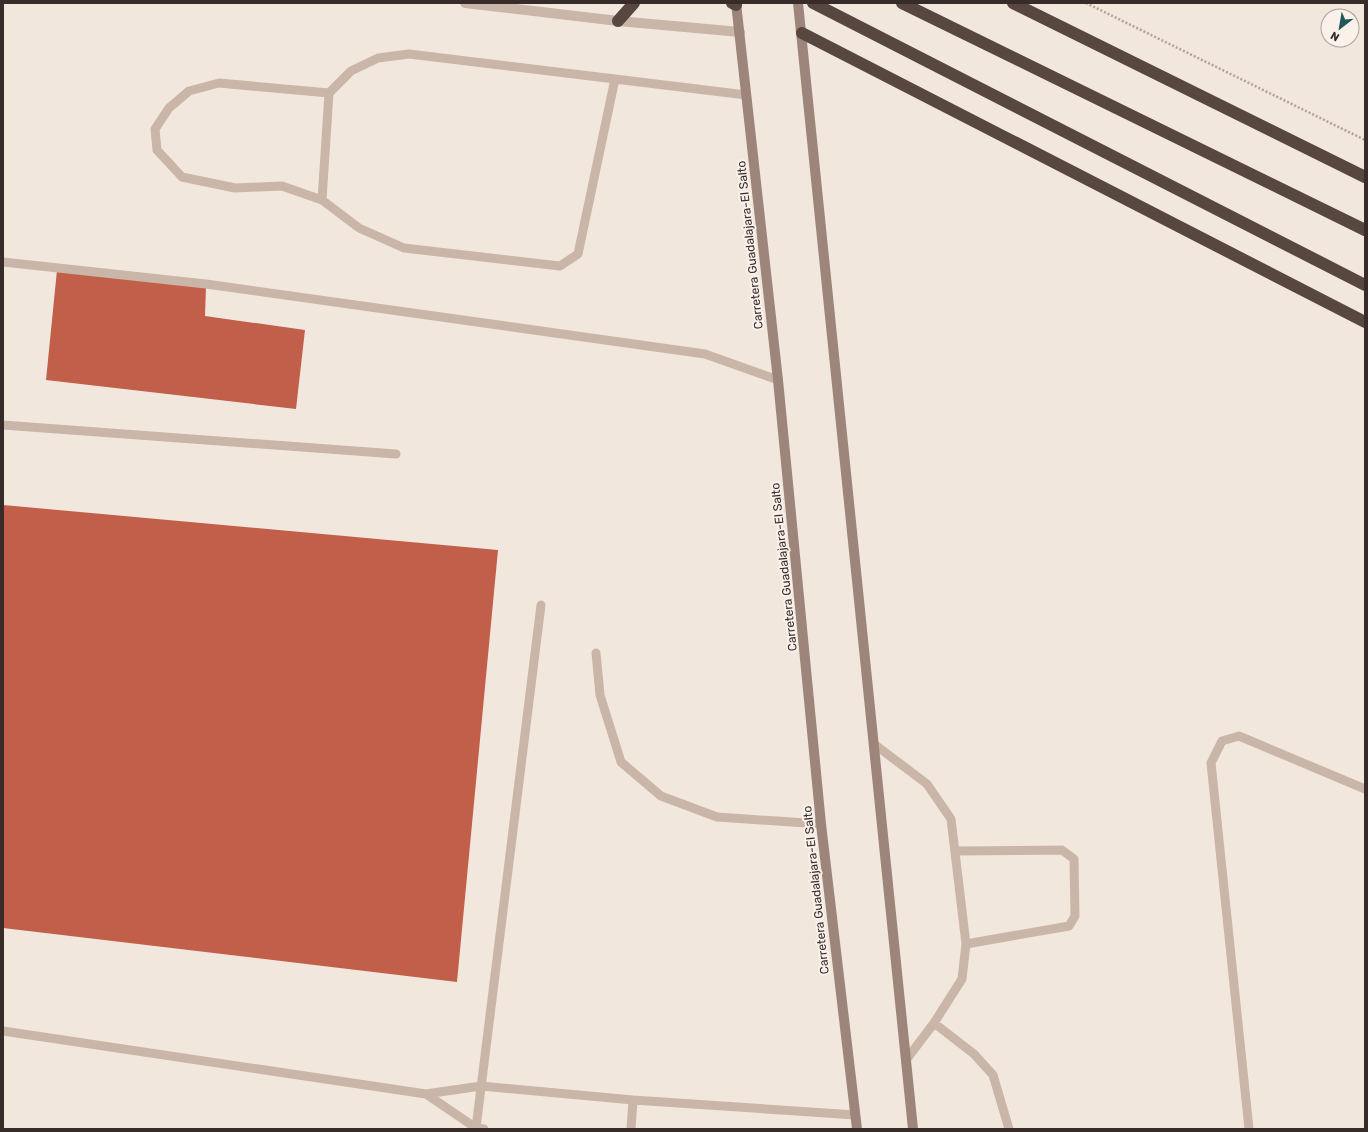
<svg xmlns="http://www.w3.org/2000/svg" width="1368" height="1132" font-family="Rubik,sans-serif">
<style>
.building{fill:#c25f4b}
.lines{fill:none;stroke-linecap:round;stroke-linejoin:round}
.path{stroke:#b5a094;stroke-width:2.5;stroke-dasharray:2 2;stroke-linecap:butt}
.service{stroke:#cab6a9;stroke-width:9}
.minor{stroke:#cab6a9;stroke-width:10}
.secondary{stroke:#9d857b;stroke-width:10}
.motorway{stroke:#584640;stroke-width:12}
.labels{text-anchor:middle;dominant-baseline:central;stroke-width:4;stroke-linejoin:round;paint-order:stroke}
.street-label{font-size:12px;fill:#372c29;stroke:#f9f1ea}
</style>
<rect width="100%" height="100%" fill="#f2e7dd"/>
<path class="building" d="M 57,270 L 206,287 L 205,316 L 305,330 L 296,409 L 46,380 Z
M 3,505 L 498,550 L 457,982 L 3,928 Z"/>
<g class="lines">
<path class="path" d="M 1086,3 L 1365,140"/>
<path class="service" d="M 615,79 L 409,54 L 378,58 L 351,71 L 329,93 L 219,83 L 189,91 L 169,108 L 155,129 L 157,150 L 182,177 L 235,188 L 282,186 L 322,200 L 359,228 L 404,248 L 560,266 L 578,254 L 615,79 L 746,95
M 322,200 L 329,93
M 3,262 L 206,284 L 705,354 L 778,380
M 3,425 L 396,454
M 596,653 L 600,695 L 621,762 L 661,796 L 717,817 L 821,824
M 874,744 L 927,784 L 951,819 L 966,944 L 962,979 L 934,1023 L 906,1060
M 956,851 L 1062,850 L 1074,859 L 1075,916 L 1069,926 L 966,944
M 934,1023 L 974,1054 L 993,1075 L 1009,1129
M 3,1031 L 426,1094 L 481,1086 L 633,1100 L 855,1115
M 426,1094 L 476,1128 L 484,1129
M 476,1128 L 541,605
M 631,1129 L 633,1100
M 1249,1129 L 1211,763 L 1222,741 L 1239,736 L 1365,789"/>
<path class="minor" d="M 465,3 L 618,21 L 740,32"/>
<path class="secondary" d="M 736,3 L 778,380 L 821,824 L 857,1129
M 798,3 L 913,1129"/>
<path class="motorway" d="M 732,3 L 736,5
M 813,3 L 1365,285
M 902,3 L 1365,230
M 1013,3 L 1365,177
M 618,21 L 634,3
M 802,33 L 1365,322"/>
</g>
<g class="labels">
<g class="street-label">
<text transform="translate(750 245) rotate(-96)">Carretera Guadalajara-El Salto</text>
<text transform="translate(784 567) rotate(-96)">Carretera Guadalajara-El Salto</text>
<text transform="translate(816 890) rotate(-96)">Carretera Guadalajara-El Salto</text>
</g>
</g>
<rect width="1368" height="1132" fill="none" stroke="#372c29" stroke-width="8"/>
<g transform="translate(1340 28) rotate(211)"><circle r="19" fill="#f9f1ea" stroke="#aba29d"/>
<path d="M0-3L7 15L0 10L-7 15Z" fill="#205757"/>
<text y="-6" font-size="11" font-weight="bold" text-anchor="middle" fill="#372c29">N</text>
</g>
</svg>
